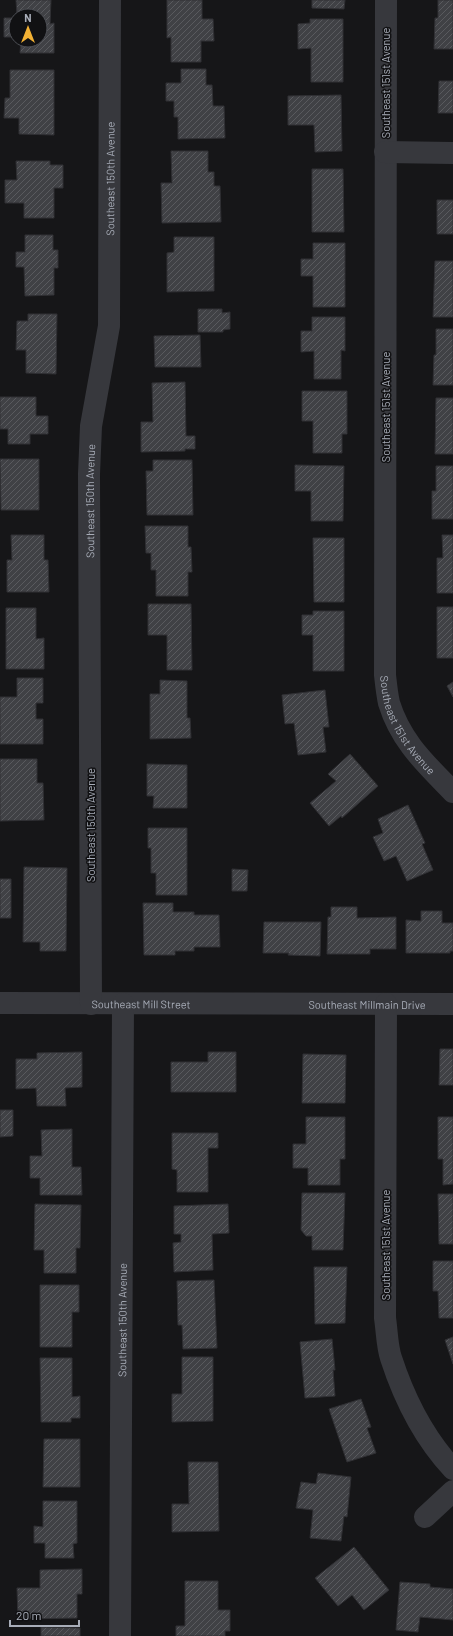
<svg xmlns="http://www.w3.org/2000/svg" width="453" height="1636" font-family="Barlow,sans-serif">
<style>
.building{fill:url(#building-hatch);stroke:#303034}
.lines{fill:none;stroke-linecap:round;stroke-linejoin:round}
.minor{stroke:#37383d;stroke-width:22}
.labels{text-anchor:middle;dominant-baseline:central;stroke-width:3;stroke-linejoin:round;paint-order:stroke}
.street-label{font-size:11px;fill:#a8adb8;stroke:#111113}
</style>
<defs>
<pattern id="building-hatch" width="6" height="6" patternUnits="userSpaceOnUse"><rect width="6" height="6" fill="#404145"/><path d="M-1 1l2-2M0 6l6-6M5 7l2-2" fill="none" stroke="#595a5e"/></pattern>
</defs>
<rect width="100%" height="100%" fill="#161618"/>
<path class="building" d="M 16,0 L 51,0 L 50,24 L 54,23 L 54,53 L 20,53 L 21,40 L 40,40 L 40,16 L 17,16 Z
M 167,0 L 202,0 L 202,19 L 213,19 L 214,41 L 201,41 L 201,62 L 171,62 L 171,37 L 167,38 Z
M 312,0 L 345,0 L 344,9 L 312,8 Z
M 438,0 L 453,0 L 453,49 L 434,49 L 435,18 L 438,18 Z
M 4,18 L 16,18 L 16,37 L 4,37 Z
M 310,19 L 343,19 L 343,82 L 311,82 L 311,48 L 298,49 L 298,24 L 310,23 Z
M 181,69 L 206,69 L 206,85 L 212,85 L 213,106 L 224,106 L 225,138 L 178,139 L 178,117 L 174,117 L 174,101 L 166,101 L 166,83 L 181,83 Z
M 10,70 L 54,70 L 54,135 L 19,134 L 19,118 L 4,118 L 5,98 L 10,98 Z
M 439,81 L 453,81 L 453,113 L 438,113 Z
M 341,95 L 342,151 L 315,152 L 314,125 L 288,125 L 288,96 Z
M 171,151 L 208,151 L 208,172 L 214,172 L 214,186 L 220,186 L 221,222 L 162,223 L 161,183 L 172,183 Z
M 16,161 L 50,161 L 50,165 L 63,165 L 63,188 L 54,188 L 54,218 L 24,218 L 24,203 L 5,203 L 5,180 L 17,180 Z
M 312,169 L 343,169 L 344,232 L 312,232 Z
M 437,200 L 453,200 L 453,234 L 437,234 Z
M 25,235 L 53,235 L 53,250 L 58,250 L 58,268 L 54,268 L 54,295 L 25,296 L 24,267 L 16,267 L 16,252 L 25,252 Z
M 174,237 L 214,237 L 214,291 L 167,292 L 167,253 L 174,252 Z
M 313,243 L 345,243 L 345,307 L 313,307 L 313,276 L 301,276 L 301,259 L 313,259 Z
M 435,261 L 453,261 L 453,317 L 433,317 Z
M 198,309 L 222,309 L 222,313 L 230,312 L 230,329 L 223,330 L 223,332 L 198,332 Z
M 28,314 L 57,314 L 56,374 L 26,373 L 26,350 L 16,350 L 17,321 L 28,321 Z
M 312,317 L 345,317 L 345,351 L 341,350 L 341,379 L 314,379 L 314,351 L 301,352 L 301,331 L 312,331 Z
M 436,329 L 453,329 L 453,385 L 433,385 L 434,355 L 436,355 Z
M 200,335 L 201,367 L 155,367 L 154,336 Z
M 185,382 L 186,436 L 195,436 L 195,449 L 185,449 L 185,451 L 141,452 L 141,422 L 153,422 L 152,383 Z
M 302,391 L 347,391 L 347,434 L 342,434 L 342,453 L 313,453 L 313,421 L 302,421 Z
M 0,397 L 36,397 L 36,416 L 48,416 L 48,434 L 30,434 L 30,444 L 8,444 L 8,429 L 0,429 Z
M 436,398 L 453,398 L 453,454 L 435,454 Z
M 0,459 L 39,459 L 39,510 L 1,510 Z
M 153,460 L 192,460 L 193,515 L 147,515 L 146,471 L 153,471 Z
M 295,465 L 344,466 L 343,521 L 311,521 L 311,491 L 295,491 Z
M 436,466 L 453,466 L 453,519 L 432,519 L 432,491 L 436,491 Z
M 145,526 L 188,526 L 188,547 L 191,547 L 192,572 L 188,572 L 188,596 L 156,596 L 156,570 L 151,570 L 151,553 L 146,553 Z
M 11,535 L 44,535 L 44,560 L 48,560 L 49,592 L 7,592 L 7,560 L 12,560 Z
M 442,535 L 453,535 L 453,593 L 437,593 L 437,558 L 443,558 Z
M 313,538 L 344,538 L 344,602 L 314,602 Z
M 148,604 L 191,604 L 192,670 L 167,670 L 167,635 L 148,635 Z
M 437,607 L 453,607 L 453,658 L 437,658 Z
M 6,608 L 36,608 L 36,639 L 44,638 L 44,669 L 6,669 Z
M 313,611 L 344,611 L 344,671 L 313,671 L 313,635 L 302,635 L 302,615 L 313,615 Z
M 17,678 L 43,678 L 43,703 L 36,703 L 36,719 L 43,719 L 43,744 L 0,744 L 0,697 L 17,697 Z
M 160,680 L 187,681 L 187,718 L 190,718 L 191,738 L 150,739 L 150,694 L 160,694 Z
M 453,682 L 453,697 L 447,686 Z
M 325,690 L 329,727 L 323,727 L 326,752 L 298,755 L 294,723 L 285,724 L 282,695 Z
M 350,754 L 378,786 L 342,818 L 341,816 L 329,826 L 310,803 L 336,781 L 328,774 Z
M 0,759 L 37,759 L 37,783 L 43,783 L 44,820 L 0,821 Z
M 147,764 L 187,765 L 187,808 L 153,808 L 154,796 L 147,796 Z
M 408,805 L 425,843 L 422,844 L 433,870 L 407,881 L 396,856 L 384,861 L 373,837 L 383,833 L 378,819 Z
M 148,828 L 187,828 L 187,895 L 156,895 L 156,873 L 151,873 L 151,848 L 148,848 Z
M 24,867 L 67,868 L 66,951 L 40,951 L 40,942 L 23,942 Z
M 232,869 L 248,870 L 247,891 L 232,891 Z
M 0,879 L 11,879 L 11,918 L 0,918 Z
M 143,903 L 173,903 L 173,912 L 194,912 L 194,915 L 219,915 L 220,947 L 194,947 L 194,951 L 175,951 L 175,955 L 144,955 Z
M 331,907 L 357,907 L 357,918 L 396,917 L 396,949 L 370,949 L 370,954 L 327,954 L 328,917 L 331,917 Z
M 421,911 L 442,911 L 442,923 L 453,923 L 453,951 L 450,951 L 450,953 L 406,953 L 406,920 L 421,921 Z
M 264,922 L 321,922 L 320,956 L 288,955 L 289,953 L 263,953 Z
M 440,1049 L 453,1049 L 453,1085 L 439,1085 Z
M 82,1052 L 82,1087 L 65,1088 L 66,1106 L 37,1106 L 36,1088 L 16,1089 L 16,1059 L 37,1059 L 37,1053 Z
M 208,1052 L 236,1052 L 236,1092 L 171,1092 L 171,1062 L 208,1062 Z
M 303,1054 L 346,1055 L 345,1103 L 302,1103 Z
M 0,1110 L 13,1110 L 13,1136 L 0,1137 Z
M 306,1117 L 345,1117 L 345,1159 L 340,1159 L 340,1185 L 308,1185 L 308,1168 L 293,1168 L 293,1144 L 306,1144 Z
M 438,1117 L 453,1117 L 453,1184 L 443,1185 L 443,1159 L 438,1159 Z
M 72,1129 L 72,1167 L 81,1167 L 82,1195 L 40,1195 L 40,1178 L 30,1178 L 30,1156 L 42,1156 L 41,1130 Z
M 172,1133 L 218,1133 L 218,1148 L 208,1148 L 208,1192 L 177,1192 L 177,1170 L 172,1169 Z
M 302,1193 L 345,1193 L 343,1250 L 312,1250 L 312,1236 L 306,1236 L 301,1230 Z
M 438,1194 L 453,1194 L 453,1244 L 439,1244 Z
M 35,1204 L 81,1205 L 80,1248 L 76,1248 L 76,1273 L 44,1273 L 44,1250 L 34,1250 Z
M 228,1204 L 229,1233 L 212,1234 L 213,1270 L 174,1272 L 173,1243 L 181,1242 L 181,1234 L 174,1234 L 174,1206 Z
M 433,1261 L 453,1261 L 453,1318 L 439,1318 L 438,1291 L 433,1291 Z
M 314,1267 L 347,1267 L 345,1323 L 315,1324 Z
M 214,1280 L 217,1348 L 183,1349 L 182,1325 L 178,1325 L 177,1281 Z
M 40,1285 L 79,1285 L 79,1312 L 72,1312 L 72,1347 L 40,1347 Z
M 453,1337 L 453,1364 L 445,1340 Z
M 332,1339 L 335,1370 L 333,1370 L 335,1396 L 305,1398 L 300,1342 Z
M 182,1357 L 213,1357 L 213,1421 L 172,1422 L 172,1394 L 182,1394 Z
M 40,1358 L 72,1358 L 72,1397 L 80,1396 L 80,1418 L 71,1418 L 71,1422 L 41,1422 Z
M 361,1399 L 371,1427 L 367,1428 L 376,1453 L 347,1462 L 329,1409 Z
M 44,1439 L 80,1439 L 80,1487 L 43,1487 Z
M 188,1462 L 218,1462 L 219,1531 L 172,1532 L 172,1504 L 189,1504 Z
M 318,1473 L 351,1477 L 347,1517 L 344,1516 L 341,1541 L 310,1538 L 313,1510 L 296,1508 L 301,1482 L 316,1484 Z
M 43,1501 L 77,1501 L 77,1543 L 73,1544 L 74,1558 L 45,1558 L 45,1543 L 34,1543 L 34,1526 L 43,1527 Z
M 354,1547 L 389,1590 L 364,1610 L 352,1595 L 338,1606 L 315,1578 Z
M 82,1569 L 82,1594 L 77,1594 L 77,1618 L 18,1619 L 17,1588 L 40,1588 L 40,1570 Z
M 185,1581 L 218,1581 L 218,1610 L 230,1610 L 230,1631 L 225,1631 L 225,1636 L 176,1636 L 176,1626 L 185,1626 Z
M 400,1582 L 430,1584 L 430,1587 L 453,1589 L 453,1620 L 420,1617 L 418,1632 L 396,1630 Z
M 41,1627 L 80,1628 L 80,1636 L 41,1636 Z"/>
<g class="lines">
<g class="minor">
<path id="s1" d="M 386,0 L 385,675 C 386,684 387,694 389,703 C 401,742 426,764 453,792"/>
<path d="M 385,152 L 453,153"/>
<path id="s2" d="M 0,1003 L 453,1004"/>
<path id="s3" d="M 91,1004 L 89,474 L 91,426 L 109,326 L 110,0"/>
<path d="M 386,1004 L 385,1318 C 387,1331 387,1346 391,1358 C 404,1398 424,1438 453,1469"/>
<path d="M 425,1517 L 453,1491"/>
<path id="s4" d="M 120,1636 L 123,1004"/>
</g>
</g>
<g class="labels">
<g class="street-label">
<text transform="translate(385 83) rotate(-90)">Southeast 151st Avenue</text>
<text stroke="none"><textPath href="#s3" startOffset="827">Southeast 150th Avenue</textPath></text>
<text transform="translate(385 407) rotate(-90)">Southeast 151st Avenue</text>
<text stroke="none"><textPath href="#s3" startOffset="503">Southeast 150th Avenue</textPath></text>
<text stroke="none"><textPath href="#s1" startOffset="731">Southeast 151st Avenue</textPath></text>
<text transform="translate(90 825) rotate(-90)">Southeast 150th Avenue</text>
<text stroke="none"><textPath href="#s2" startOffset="141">Southeast Mill Street</textPath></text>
<text stroke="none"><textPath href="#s2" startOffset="367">Southeast Millmain Drive</textPath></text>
<text transform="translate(385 1245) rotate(-90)">Southeast 151st Avenue</text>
<text stroke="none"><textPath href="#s4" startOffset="316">Southeast 150th Avenue</textPath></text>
</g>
</g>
<g transform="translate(28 28)"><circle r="19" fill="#111113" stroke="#4d4f55"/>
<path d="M0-3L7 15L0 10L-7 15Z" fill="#f2b134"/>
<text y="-6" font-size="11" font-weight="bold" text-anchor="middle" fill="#a8adb8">N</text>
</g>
<path d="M10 1620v6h69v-6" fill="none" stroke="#a8adb8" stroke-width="2"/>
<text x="16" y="1620" font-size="12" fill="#a8adb8" stroke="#111113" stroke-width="3" paint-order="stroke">20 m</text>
</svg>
